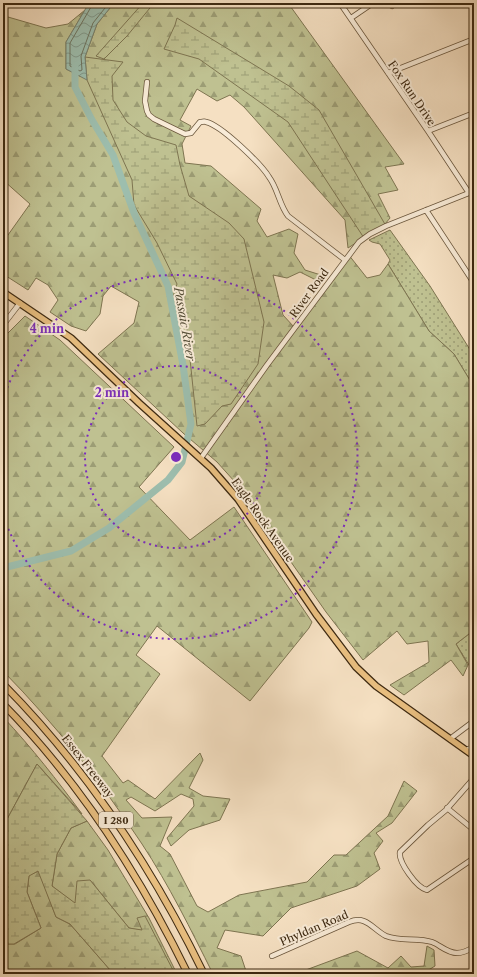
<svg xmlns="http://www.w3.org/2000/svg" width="477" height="977" font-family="'Libre Caslon Text',serif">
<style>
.green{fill:url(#green-dots);stroke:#7e7551}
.forest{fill:url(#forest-firs);stroke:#7e7551}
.wetland{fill:url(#wetland-marsh);stroke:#7e7551}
.water{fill:url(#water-waves);stroke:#77826f}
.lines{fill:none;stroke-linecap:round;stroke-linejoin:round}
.shore{stroke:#6d7460;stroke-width:1}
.river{stroke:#9dbeae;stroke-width:7}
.minor-casing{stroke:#6b573d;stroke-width:6}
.major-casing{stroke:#3d2911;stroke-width:8}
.highway-casing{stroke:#3d2911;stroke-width:8}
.minor{stroke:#f8ebd7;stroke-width:4.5}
.major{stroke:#eac081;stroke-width:5.5}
.highway{stroke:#eac081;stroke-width:6}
.ring{fill:none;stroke:#7b2cbf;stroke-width:2;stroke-dasharray:2 4}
.labels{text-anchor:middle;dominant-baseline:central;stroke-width:4;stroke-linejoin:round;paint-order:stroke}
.shield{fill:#f8ebd7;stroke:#75634c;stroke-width:1}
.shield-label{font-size:10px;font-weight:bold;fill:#3d2911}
.street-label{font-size:11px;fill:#3d2911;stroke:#f8ebd7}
.water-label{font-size:12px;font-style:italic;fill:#554e38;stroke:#f8ebd7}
.centre{fill:#7b2cbf;stroke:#f8ebd7;stroke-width:2}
.ring-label{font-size:12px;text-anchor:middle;font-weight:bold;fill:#7b2cbf;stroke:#f8ebd7;stroke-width:4;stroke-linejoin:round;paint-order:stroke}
</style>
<defs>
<pattern id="green-dots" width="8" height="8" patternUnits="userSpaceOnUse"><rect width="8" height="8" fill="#bfc191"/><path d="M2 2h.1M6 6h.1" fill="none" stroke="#9c9d75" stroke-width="1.8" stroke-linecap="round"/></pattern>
<pattern id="forest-firs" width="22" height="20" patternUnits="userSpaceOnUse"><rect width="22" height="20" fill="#bfc191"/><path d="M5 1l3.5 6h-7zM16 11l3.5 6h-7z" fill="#9c9d75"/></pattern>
<pattern id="wetland-marsh" width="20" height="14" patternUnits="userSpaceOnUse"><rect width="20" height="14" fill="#bfc191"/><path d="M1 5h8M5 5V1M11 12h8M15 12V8" fill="none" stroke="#9c9d75"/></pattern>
<pattern id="water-waves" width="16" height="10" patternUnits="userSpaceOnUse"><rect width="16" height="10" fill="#9dbeae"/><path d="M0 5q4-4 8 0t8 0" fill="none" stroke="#819a8c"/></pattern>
</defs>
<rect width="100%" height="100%" fill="#f5e0c2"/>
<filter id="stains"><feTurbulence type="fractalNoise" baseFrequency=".005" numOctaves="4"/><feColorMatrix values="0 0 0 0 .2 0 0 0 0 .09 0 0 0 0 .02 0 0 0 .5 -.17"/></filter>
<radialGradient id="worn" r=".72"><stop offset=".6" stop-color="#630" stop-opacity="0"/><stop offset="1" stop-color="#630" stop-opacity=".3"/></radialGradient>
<path class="green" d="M 390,230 L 430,286 L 474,356 L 474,387 L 454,354 L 429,331 L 388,264 L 390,260 L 380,244 L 372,242 L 369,240 Z
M 474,630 L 474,673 L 456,644 Z"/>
<path class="forest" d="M 114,3 L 288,3 L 404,164 L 385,167 L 398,190 L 378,194 L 390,218 L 385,224 L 348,248 L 345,220 L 244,107 L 230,95 L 217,101 L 197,89 L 180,120 L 191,126 L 182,144 L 185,163 L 211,166 L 261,209 L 257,221 L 267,237 L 289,229 L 298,234 L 294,253 L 305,270 L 324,276 L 320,282 L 300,272 L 287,278 L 273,275 L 283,315 L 294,327 L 348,254 L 367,278 L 380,275 L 388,264 L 429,331 L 454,354 L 474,387 L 474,630 L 456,644 L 468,665 L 463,676 L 451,660 L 404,695 L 390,685 L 429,662 L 428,641 L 407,644 L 397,631 L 363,660 L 326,612 L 235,482 L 217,462 L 183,433 L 98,354 L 134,323 L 139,302 L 111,286 L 103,296 L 100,314 L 86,331 L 71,326 L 50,312 L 58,300 L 48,285 L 36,278 L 28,290 L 3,274 L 3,242 L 30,204 L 3,180 L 3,20 L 8,17 L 46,28 L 68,24 L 85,10 L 66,42 L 66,69 L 87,79 L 85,57 L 97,24 Z
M 25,316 L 60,340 L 174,447 L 139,487 L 190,540 L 234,507 L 312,622 L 309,628 L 250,701 L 157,626 L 136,655 L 160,674 L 102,756 L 123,783 L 128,780 L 155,799 L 200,753 L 203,760 L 189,788 L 203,796 L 230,799 L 220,820 L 189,830 L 171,846 L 167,838 L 194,806 L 193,799 L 181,794 L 155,811 L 131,797 L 126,800 L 142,818 L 172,817 L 160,846 L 170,854 L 197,906 L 208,912 L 239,895 L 307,882 L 334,855 L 346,855 L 388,816 L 404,781 L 417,791 L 392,823 L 376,833 L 383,841 L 374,853 L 380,869 L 357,886 L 291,908 L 263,936 L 225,930 L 217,948 L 241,956 L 247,974 L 213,974 C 191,930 169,885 142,844 C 101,782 55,724 3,671 L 3,338 Z
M 3,717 C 32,748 57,780 82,814 L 37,764 L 5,823 L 3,831 Z
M 87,821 L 108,850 L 149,918 L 177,974 L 175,974 L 143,931 L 129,928 L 90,880 L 75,904 L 52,886 L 57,854 L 71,828 Z
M 39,871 L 56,917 L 70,924 L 111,971 L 111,974 L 3,974 L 3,944 L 15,944 L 41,928 L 27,892 L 29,875 Z
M 427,946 L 434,950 L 435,966 L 422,974 L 295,974 L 357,951 L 388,968 L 401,956 L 411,967 L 424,966 Z"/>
<path class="wetland" d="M 143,3 L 154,3 L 127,36 L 104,59 L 96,56 Z
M 177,18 L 289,86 L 319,110 L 386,226 L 364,238 L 288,122 L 199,59 L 164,49 L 175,25 Z
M 85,57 L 123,62 L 112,76 L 113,100 L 127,122 L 146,136 L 176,145 L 180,165 L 189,196 L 229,223 L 244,239 L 264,322 L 258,364 L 231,404 L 222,406 L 205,424 L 197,426 L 186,321 L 171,303 L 177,284 L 157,243 L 134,205 L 132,180 L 87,80 Z
M 37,764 L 87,821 L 71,828 L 57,854 L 52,886 L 75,903 L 77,881 L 90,880 L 129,928 L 142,930 L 137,918 L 145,916 L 175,974 L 111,974 L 111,971 L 70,924 L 56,917 L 38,871 L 29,876 L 27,892 L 41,928 L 14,944 L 3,944 L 3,831 L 5,823 Z"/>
<path class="water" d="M 89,3 L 114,3 L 97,24 L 85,57 L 87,80 L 66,69 L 66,42 Z"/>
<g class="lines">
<path class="shore" d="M 92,3 L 91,7 L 70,43 L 70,66 L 80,71 L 82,70 L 81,56 L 93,23 L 109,3"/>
<path class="river" d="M 3,568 L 71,551 L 109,528 L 168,480 L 182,462 L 191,424 L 183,365 L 168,286 L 134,213 L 113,155 L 92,120 L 75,87 L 75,65"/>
<g class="minor-casing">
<path id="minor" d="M 340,3 L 428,131 L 469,193
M 387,3 L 392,6
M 351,18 L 373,3
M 388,73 L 474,39
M 147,82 L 145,101 L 147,111 L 149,115 L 154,119 L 185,134 L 191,133 L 200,122 C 203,122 204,121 206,122 C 221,125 261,164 269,177 C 278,189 279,204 288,216 L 345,260
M 428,131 L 474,113
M 426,210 L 474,283
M 3,325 L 20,303
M 201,458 L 267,365 L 359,242 L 370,234 L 386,226 L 474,191
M 450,739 L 474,721
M 467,750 L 474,746
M 474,778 L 446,810 L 428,825 L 400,852 C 398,862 417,888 427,890 L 474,858
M 447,808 L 474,830
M 272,956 L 349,922 C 367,915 372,929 386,936 C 401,942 418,937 432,942 C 440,945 447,953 457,953 C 463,953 469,950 474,947"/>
</g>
<g class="major-casing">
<path id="major" d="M 3,292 L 71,338 L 139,403 L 211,468 L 238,499 L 316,614 L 356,667 L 376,686 L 474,756"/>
</g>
<g class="highway-casing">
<path id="highway" d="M 3,684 C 87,769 152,867 204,974
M 3,704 C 80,782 140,876 188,974"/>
</g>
<use href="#minor" class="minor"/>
<use href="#major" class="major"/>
<use href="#highway" class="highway"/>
</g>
<g class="ring">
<circle cx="176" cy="457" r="91"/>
<path d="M3 399A182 182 0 1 1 3 515"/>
</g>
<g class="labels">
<rect class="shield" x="99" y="812" width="34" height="16" rx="3"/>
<g class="shield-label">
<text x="116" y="820">I 280</text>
</g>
<g class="street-label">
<text transform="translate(412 93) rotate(56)">Fox Run Drive</text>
<text transform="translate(309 293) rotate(-54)">River Road</text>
<text transform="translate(263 520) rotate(55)">Eagle Rock Avenue</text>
<text transform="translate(88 766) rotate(52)">Essex Freeway</text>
<text transform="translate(314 928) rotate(-23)">Phyldan Road</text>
</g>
<g class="water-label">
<text transform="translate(185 324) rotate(80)">Passaic River</text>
</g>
</g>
<circle cx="176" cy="457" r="6" class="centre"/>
<g class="ring-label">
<text x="47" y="333">4 min</text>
<text x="112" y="397">2 min</text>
</g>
<rect width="477" height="977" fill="none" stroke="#f5e0c2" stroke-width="16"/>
<rect x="4" y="4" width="469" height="969" fill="none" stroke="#3d2911" stroke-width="2"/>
<rect x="8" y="8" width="461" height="961" fill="none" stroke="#3d2911"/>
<rect width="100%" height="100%" filter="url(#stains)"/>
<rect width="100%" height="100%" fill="url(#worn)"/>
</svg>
